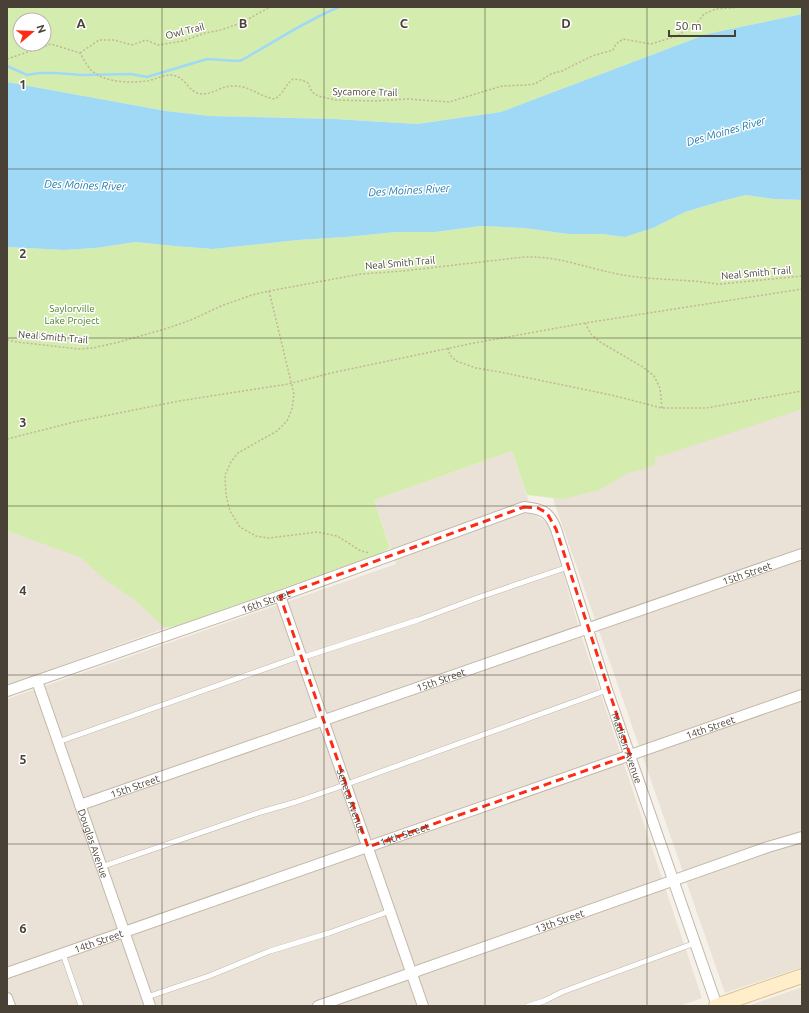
<svg xmlns="http://www.w3.org/2000/svg" width="809" height="1013" font-family="Ubuntu,sans-serif">
<style>
.residential{fill:#eae2d6}
.green{fill:#d4edae;fill-rule:evenodd}
.water{fill:#a0d9f6}
.lines{fill:none;stroke-linecap:round;stroke-linejoin:round}
.stream{stroke:#a0d9f6;stroke-width:2.5}
.service-casing{stroke:#c2b8aa;stroke-width:6}
.minor-casing{stroke:#c2b8aa;stroke-width:12}
.secondary-casing{stroke:#d9c394;stroke-width:16}
.path{stroke:#c5b39a;stroke-width:1.5;stroke-dasharray:2 2;stroke-linecap:butt}
.service{stroke:#fff;stroke-width:5}
.minor{stroke:#fff;stroke-width:10}
.secondary{stroke:#ffeec9;stroke-width:14}
.marked{fill:none;stroke:#ff2a16;stroke-width:3;stroke-dasharray:8 5;stroke-linejoin:round}
.grid{fill:none;stroke:#4a4136;stroke-width:1;stroke-opacity:0.55}
.labels{text-anchor:middle;dominant-baseline:central;stroke-width:3;stroke-linejoin:round;paint-order:stroke}
.street-label{font-size:10px;fill:#4a4136;stroke:#fff}
.park-label{font-size:10px;fill:#4d8123;stroke:#fff}
.water-label{font-size:11px;font-style:italic;fill:#237cae;stroke:#fff}
.grid-label{font-size:13px;text-anchor:middle;font-weight:bold;fill:#4a4136;stroke:#fff;stroke-width:3;stroke-linejoin:round;paint-order:stroke}
</style>
<rect width="100%" height="100%" fill="#f5f1e8"/>
<path class="residential" d="M 802,408 L 802,967 L 725,993 L 551,493 Z
M 512,451 L 533,514 L 549,524 L 582,638 L 702,998 L 680,1006 L 7,1006 L 7,699 L 396,564 L 374,500 Z
M 7,531 L 125,571 L 166,628 L 7,685 Z
M 802,987 L 802,1006 L 748,1006 Z"/>
<path class="green" d="M 7,7 L 802,7 L 802,14 L 707,34 L 501,112 L 417,124 L 335,119 L 210,116 L 166,111 L 7,82 ZM 20,20 L 44,20 L 44,44 L 20,44 Z
M 746,195 L 773,199 L 802,200 L 802,409 L 655,458 L 654,466 L 628,473 L 599,490 L 562,499 L 527,495 L 512,451 L 374,500 L 390,548 L 379,554 L 180,625 L 166,628 L 156,620 L 136,601 L 103,578 L 80,557 L 7,531 L 7,247 L 64,250 L 96,248 L 136,242 L 174,246 L 213,249 L 298,240 L 346,237 L 396,232 L 435,232 L 481,226 L 524,228 L 568,234 L 602,234 L 625,237 L 653,228 L 685,212 L 722,201 Z"/>
<path class="water" d="M 802,14 L 802,200 L 773,199 L 746,195 L 722,201 L 685,212 L 653,228 L 625,237 L 602,234 L 568,234 L 524,228 L 481,226 L 435,232 L 396,232 L 346,237 L 298,240 L 213,249 L 174,246 L 136,242 L 96,248 L 64,250 L 7,247 L 7,82 L 166,111 L 210,116 L 335,119 L 417,124 L 501,112 L 707,34 Z"/>
<g class="lines">
<path class="stream" d="M 7,66 L 27,75 L 39,73 L 56,73 L 82,75 L 131,74 L 147,77 L 207,59 L 238,61 L 242,60 C 274,42 305,21 339,7"/>
<g class="service-casing">
<path id="service" d="M 58,742 L 301,656 L 307,656 L 418,620 L 480,597 L 568,567
M 101,867 L 261,812 L 296,802 L 336,788 L 607,690
M 63,954 L 81,1006
M 147,997 L 209,976 L 270,951 L 329,933 L 390,911
M 528,1006 L 544,1001 L 562,992 L 695,943"/>
</g>
<g class="minor-casing">
<g id="minor">
<path id="s1" d="M 280,596 L 423,1006"/>
<path id="s2" d="M 37,681 L 150,1006"/>
<path id="s3" d="M 7,691 L 280,596 L 524,507 C 542,509 549,511 556,529 L 607,690 L 717,1006"/>
<path id="s4" d="M 80,805 L 802,554"/>
<path id="s5" d="M 7,973 L 802,695"/>
<path d="M 7,998 L 10,1006"/>
<path id="s6" d="M 318,1006 L 768,847 L 802,837"/>
</g>
</g>
<g class="secondary-casing">
<path id="secondary" d="M 716,1006 L 802,976"/>
</g>
<path class="path" d="M 783,7 L 784,7
M 80,53 L 99,40 L 114,40 L 132,45 L 146,40 L 158,45 L 183,41 L 205,33 L 221,30 L 241,23 L 270,7
M 7,59 L 51,44 L 80,53 C 83,58 87,66 91,70 C 105,83 129,83 147,81 C 154,80 163,75 170,75 C 184,75 187,89 197,93 C 211,97 220,86 232,86 C 249,85 260,97 275,99 C 284,93 285,85 293,79 L 302,80 L 308,83 L 312,92 L 318,96 L 335,100 L 374,101 L 408,99 L 449,102 L 502,86 L 527,85 L 535,84 L 551,74 L 562,71 L 592,56 L 613,50 L 616,44 L 623,39 L 651,44 L 677,36 L 697,23 L 704,14 L 716,9 L 743,7
M 269,291 L 294,394 L 292,409 L 287,421 L 277,431 L 238,453 L 231,462 L 225,475 L 226,495 L 230,511 L 240,527 L 256,536 L 269,538 L 317,532 L 337,536 L 361,551 L 370,553
M 585,323 L 591,334 L 600,342 L 643,367 L 654,376 L 660,388 L 662,408
M 7,340 L 17,342 L 79,349 L 93,348 L 119,342 L 165,329 L 191,320 L 221,306 L 252,295 L 269,291 L 361,274 L 403,271 L 524,257 C 562,256 588,269 623,275 C 645,279 668,279 691,281 C 701,281 711,284 721,284 L 802,276
M 448,348 L 450,355 L 456,361 L 476,368 L 500,372 L 611,395 L 662,408 L 706,408 L 802,391
M 7,439 L 74,422 L 179,401 L 288,384 L 331,373 L 474,343 L 585,323 L 802,289"/>
<use href="#service" class="service"/>
<use href="#minor" class="minor"/>
<use href="#secondary" class="secondary"/>
</g>
<path class="marked" d="M 524,507 L 538,508 L 547,513 L 556,529 L 630,755 L 368,847 L 280,596 Z"/>
<path class="grid" d="M 162,7 L 162,1006M 324,7 L 324,1006M 485,7 L 485,1006M 647,7 L 647,1006M 7,169 L 802,169M 7,338 L 802,338M 7,506 L 802,506M 7,675 L 802,675M 7,844 L 802,844"/>
<g class="labels">
<g class="street-label">
<text transform="translate(185 31) rotate(-14)">Owl Trail</text>
<text transform="translate(365 92) rotate(1)">Sycamore Trail</text>
<text transform="translate(400 263) rotate(-5)">Neal Smith Trail</text>
<text transform="translate(756 273) rotate(-5)">Neal Smith Trail</text>
<text transform="translate(53 337) rotate(5)">Neal Smith Trail</text>
<text stroke="none"><textPath href="#s4" startOffset="706">15th Street</textPath></text>
<text stroke="none"><textPath href="#s3" startOffset="274">16th Street</textPath></text>
<text stroke="none"><textPath href="#s4" startOffset="382">15th Street</textPath></text>
<text stroke="none"><textPath href="#s5" startOffset="745">14th Street</textPath></text>
<text stroke="none"><textPath href="#s3" startOffset="821">Madison Avenue</textPath></text>
<text stroke="none"><textPath href="#s4" startOffset="58">15th Street</textPath></text>
<text stroke="none"><textPath href="#s1" startOffset="217">Seneca Avenue</textPath></text>
<text stroke="none"><textPath href="#s5" startOffset="421">14th Street</textPath></text>
<text stroke="none"><textPath href="#s2" startOffset="172">Douglas Avenue</textPath></text>
<text stroke="none"><textPath href="#s6" startOffset="256">13th Street</textPath></text>
<text stroke="none"><textPath href="#s5" startOffset="97">14th Street</textPath></text>
</g>
<g class="park-label">
<text x="72" y="308">Saylorville<tspan x="72" dy="12">Lake Project</tspan></text>
</g>
<g class="water-label">
<text transform="translate(726 131) rotate(-16)">Des Moines River</text>
<text transform="translate(85 185) rotate(2)">Des Moines River</text>
<text transform="translate(409 190) rotate(-3)">Des Moines River</text>
</g>
</g>
<g class="grid-label">
<text x="81" y="28">A</text>
<text x="243" y="28">B</text>
<text x="404" y="28">C</text>
<text x="566" y="28">D</text>
<text x="23" y="89">1</text>
<text x="23" y="258">2</text>
<text x="23" y="427">3</text>
<text x="23" y="595">4</text>
<text x="23" y="764">5</text>
<text x="23" y="933">6</text>
</g>
<rect width="809" height="1013" fill="none" stroke="#4a4136" stroke-width="16"/>
<g transform="translate(32 32) rotate(71)"><circle r="19" fill="#ffffff" stroke="#b7b3af"/>
<path d="M0-3L7 15L0 10L-7 15Z" fill="#ff2a16"/>
<text y="-6" font-size="11" font-weight="bold" text-anchor="middle" fill="#4a4136">N</text>
</g>
<path d="M669 30v6h66v-6" fill="none" stroke="#4a4136" stroke-width="2"/>
<text x="675" y="30" font-size="12" fill="#4a4136" stroke="#ffffff" stroke-width="3" paint-order="stroke">50 m</text>
</svg>
